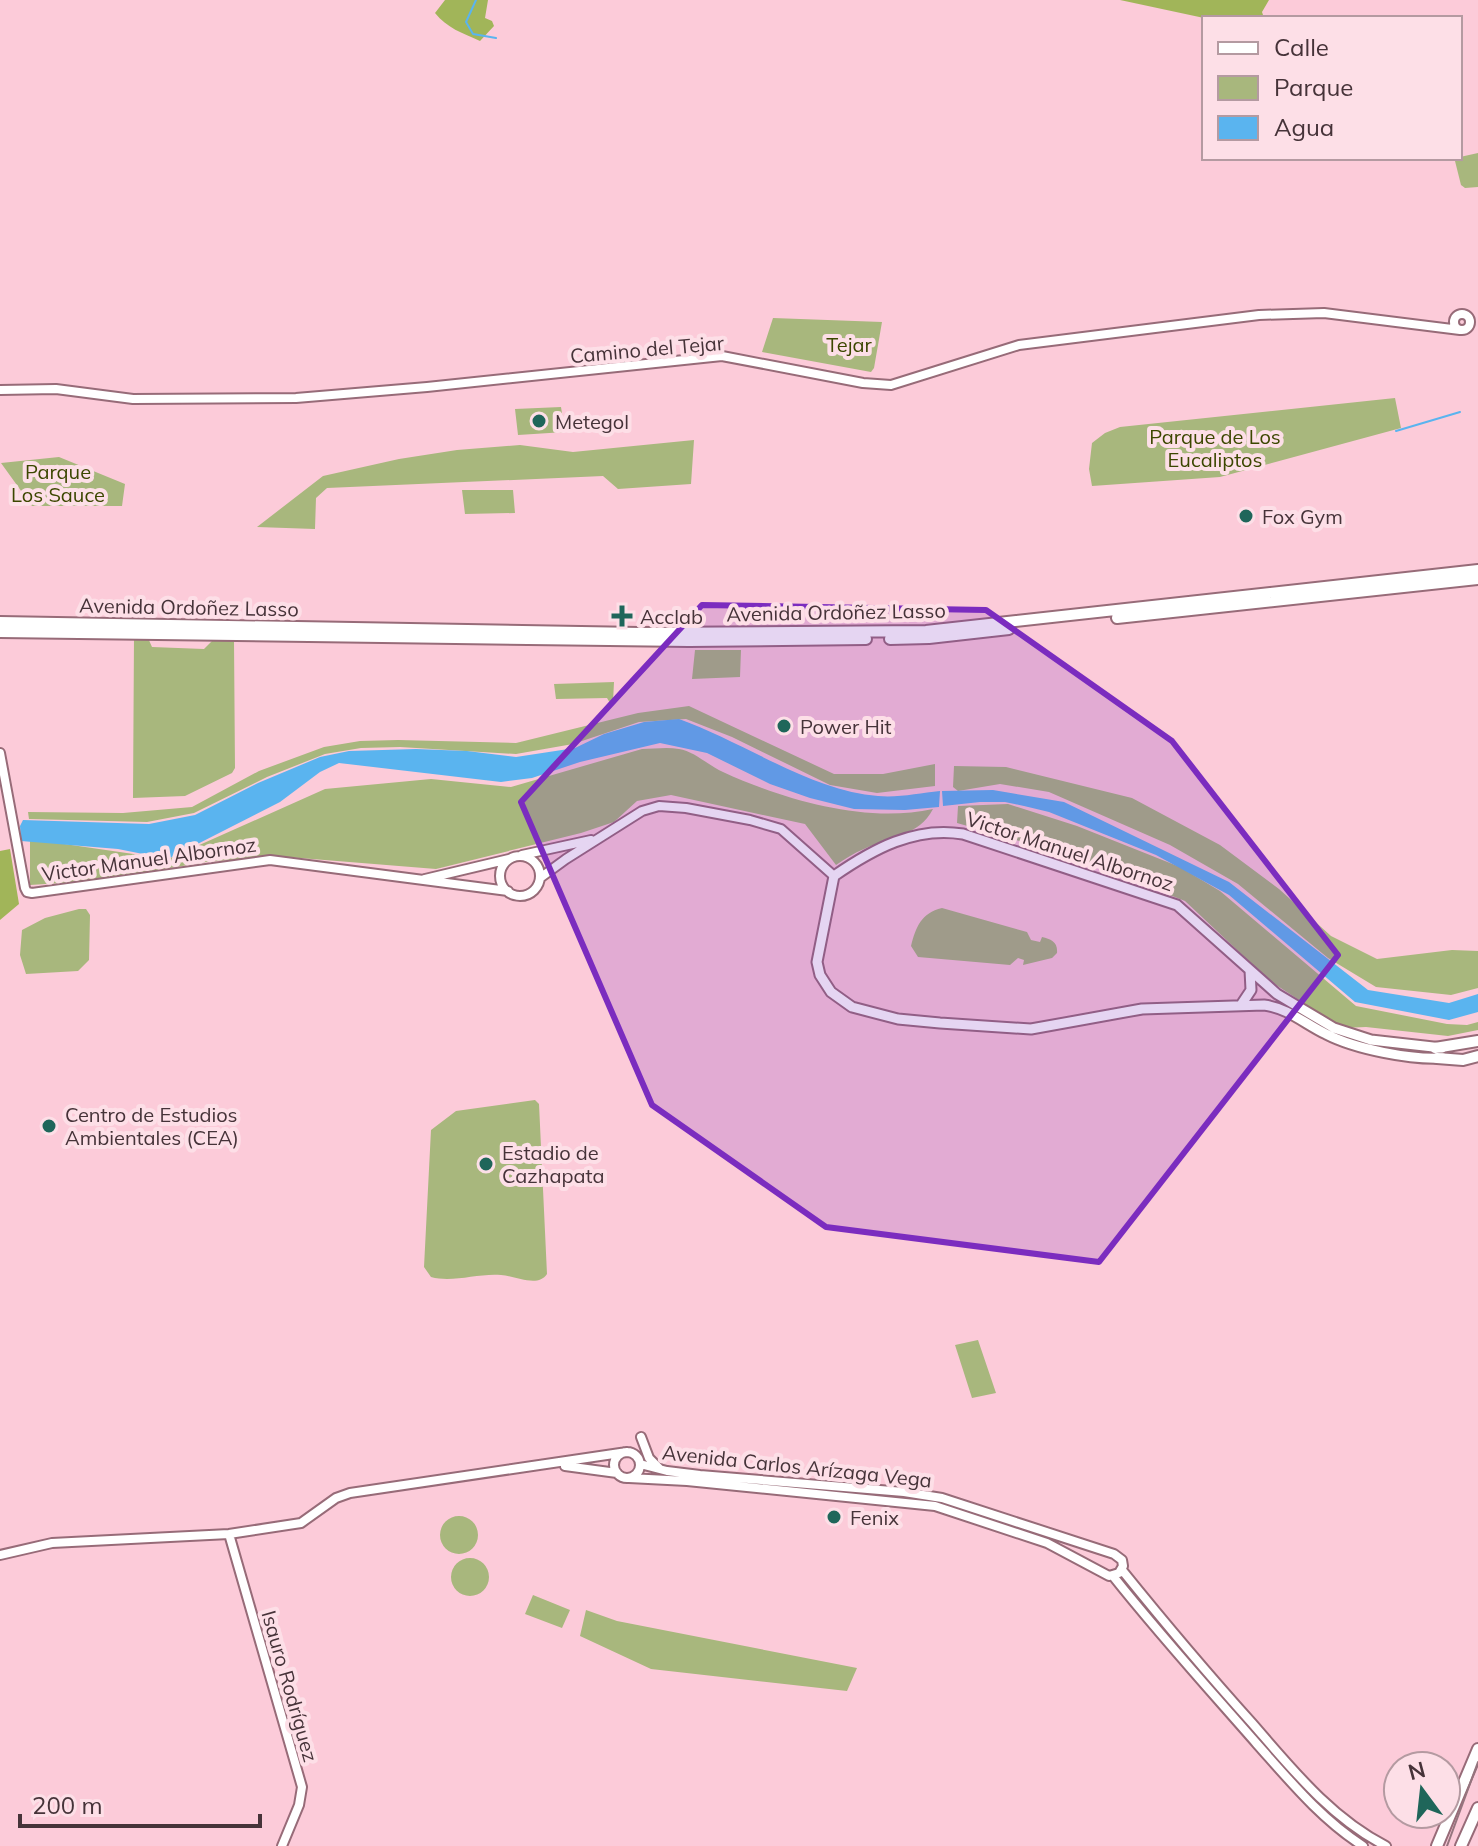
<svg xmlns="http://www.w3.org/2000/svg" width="1478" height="1846" font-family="Mulish,sans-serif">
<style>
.green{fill:#a8b77d}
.forest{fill:#a1b559}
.water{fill:#5ab4ef}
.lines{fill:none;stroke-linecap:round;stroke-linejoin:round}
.stream{stroke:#5ab4ef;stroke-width:2}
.tertiary-casing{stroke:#976b78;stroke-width:12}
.secondary-casing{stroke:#976b78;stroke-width:13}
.primary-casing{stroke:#976b78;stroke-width:14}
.tertiary{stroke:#fff;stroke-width:8}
.secondary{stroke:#fff;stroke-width:9}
.primary{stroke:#fff;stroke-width:10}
.tram{stroke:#95757e;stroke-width:2}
.marked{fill:#7b2cbf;fill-opacity:0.2;stroke:#7b2cbf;stroke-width:6;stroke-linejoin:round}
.poi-dot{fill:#1f665a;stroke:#fddfe7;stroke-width:3}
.labels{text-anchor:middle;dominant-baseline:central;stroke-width:8;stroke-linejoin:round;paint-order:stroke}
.park-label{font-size:20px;fill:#3c4700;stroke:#fddfe7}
.street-label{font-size:20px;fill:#463339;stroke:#fddfe7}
.poi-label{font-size:20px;fill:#463339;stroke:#fddfe7;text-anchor:start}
</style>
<rect width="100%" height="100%" fill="#fccbd9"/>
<path class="green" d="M 1478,153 L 1478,187 L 1465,188 L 1461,185 L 1455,161 L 1460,157 Z
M 773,318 L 882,322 L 874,368 L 871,372 L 762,352 Z
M 1395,398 L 1401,428 L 1220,477 L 1092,486 L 1089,469 L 1092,443 L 1105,433 L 1120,427 Z
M 561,407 L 565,432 L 518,435 L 515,409 Z
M 694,440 L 691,484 L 618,489 L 603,476 L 327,488 L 316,498 L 315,529 L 257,527 L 323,476 L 399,459 L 457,450 L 520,445 L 573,452 Z
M 59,457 L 125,484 L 122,506 L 32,506 L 1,463 Z
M 462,490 L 513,490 L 515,513 L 465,514 Z
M 134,637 L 148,638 L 152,647 L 204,649 L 212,641 L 234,641 L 235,768 L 232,773 L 185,796 L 133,798 Z
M 695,650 L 741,650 L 740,677 L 692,679 Z
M 614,682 L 613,702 L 610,703 L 607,698 L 556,699 L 554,684 Z
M 689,706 L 834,774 L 883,774 L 935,764 L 935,786 L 877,793 L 830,785 L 732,737 L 686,719 L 639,722 L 573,744 L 516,754 L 400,747 L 361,748 L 325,754 L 267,777 L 194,813 L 147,822 L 29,819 L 28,812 L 123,813 L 192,807 L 259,771 L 324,747 L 360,741 L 398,740 L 516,743 L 638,713 Z
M 642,749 C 653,749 667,747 679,749 C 694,751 709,766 723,772 C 784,800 866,824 933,809 C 919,836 890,837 864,849 C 854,853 845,859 836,865 L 805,824 L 671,795 L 637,801 L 614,822 L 581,833 L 436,869 L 275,856 L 206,862 L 92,881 L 30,885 L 30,839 L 168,859 L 325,789 L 431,779 L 511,787 Z
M 954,766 L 1006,767 L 1132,798 L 1220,845 L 1279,889 L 1331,936 L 1377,959 L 1452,950 L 1478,951 L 1478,988 L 1451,995 L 1376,987 L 1328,958 L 1238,884 L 1170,845 L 1049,792 L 1000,784 L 958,791 L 953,787 Z
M 1008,804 L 1077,826 L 1180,867 L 1220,891 L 1356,1006 L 1447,1024 L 1467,1025 L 1478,1022 L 1478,1030 L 1448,1036 L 1366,1027 L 1342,1028 L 1270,981 L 1185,901 L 1068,855 L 957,823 L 958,806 Z
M 942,908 L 1027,932 L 1031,940 L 1040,942 L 1042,937 C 1051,939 1058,942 1057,953 L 1052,958 L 1023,965 L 1024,960 L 1018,958 L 1010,965 L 918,957 L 911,946 C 916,927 921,913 942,908 Z
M 79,909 L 86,909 L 90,915 L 89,960 L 78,971 L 26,974 L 20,955 L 22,930 L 45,918 Z
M 535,1100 L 539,1104 L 547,1274 C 538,1288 516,1276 501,1275 C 478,1273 453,1283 431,1277 L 424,1267 L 431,1130 L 456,1111 Z
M 978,1340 L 996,1393 L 972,1398 L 955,1345 Z
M440 1535a19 19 0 1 1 38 0a19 19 0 1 1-38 0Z
M451 1577a19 19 0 1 1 38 0a19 19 0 1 1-38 0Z
M 533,1595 L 570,1610 L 562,1628 L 525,1614 Z
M 586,1610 L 617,1621 L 857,1668 L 847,1691 L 651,1669 L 580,1636 Z"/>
<path class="forest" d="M 445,0 L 488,0 L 485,18 L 492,21 L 494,26 L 480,41 C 462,33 447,28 435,13 Z
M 1120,0 L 1269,0 L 1262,12 L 1264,18 L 1204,18 Z
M 10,849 L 19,904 L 0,920 L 0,851 Z"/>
<path class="water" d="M 679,719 C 744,742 811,791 878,796 C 898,798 920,793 940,791 L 939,807 L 905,810 L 854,809 L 810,798 L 770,784 L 707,753 L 660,743 L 580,762 L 532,778 L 501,782 L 339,763 L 320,772 L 280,802 L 168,859 L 118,849 L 21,841 L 20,826 L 23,820 L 149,824 L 195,815 L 258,783 L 320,757 L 349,751 L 416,749 L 467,751 L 516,757 L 575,748 L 604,734 L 644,722 Z
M 993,790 L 1064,802 L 1229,882 L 1368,990 L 1449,1003 L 1478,994 L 1478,1012 L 1449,1020 L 1355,1002 L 1229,895 L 1156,855 L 1049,812 L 1024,806 L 1005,802 L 980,802 L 943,806 L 942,791 Z"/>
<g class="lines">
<path class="stream" d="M 476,0 L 466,22 L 473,34 L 496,38
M 1396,431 L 1460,412"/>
<g class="tertiary-casing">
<path id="tertiary" d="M1454 322a8 8 0 1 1 16 0a8 8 0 1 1-16 0Z
M 0,390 L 56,389 L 133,399 L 296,398 L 427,387 L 722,356 L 863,383 L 891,385 L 1019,345 L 1259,315 L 1324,313 L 1460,330
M 0,753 L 25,888 L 27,892 L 32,893 L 270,860 L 508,891
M 522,855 L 591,840
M500 876a20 20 0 1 1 40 0a20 20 0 1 1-40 0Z
M 540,878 L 566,859 L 642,811 L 659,806 L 686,808 L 750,820 L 781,829 L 834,876
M 425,879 L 509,859
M 641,1437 L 649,1458 L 659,1468
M614 1465a13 13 0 1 1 26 0a13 13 0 1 1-26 0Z
M 565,1466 L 617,1473
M 629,1478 L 687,1481 L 935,1506 L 1047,1543 L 1109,1576 L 1119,1573 L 1123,1566 L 1122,1560 L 1114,1554 L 942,1498 L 904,1492 L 700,1475 L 667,1471 L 640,1464
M 229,1534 L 302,1787 L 299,1805 L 282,1846
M 0,1555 L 52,1543 L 229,1534 L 301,1523 L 336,1498 L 350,1493 L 627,1452
M 1122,1570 C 1164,1622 1207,1673 1252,1723 C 1292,1769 1331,1818 1386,1846
M 1113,1576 C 1159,1634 1208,1688 1257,1744 C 1290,1781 1321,1819 1363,1846"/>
</g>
<g class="secondary-casing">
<path id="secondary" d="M 1241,1005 L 1251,990 L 1250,970
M 1442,1048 L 1371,1040 L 1334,1028 L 1277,994 L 1177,905 L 963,834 C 915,826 873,849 834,876 L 817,962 L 820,975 L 831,992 L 852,1007 L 898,1019 L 940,1023 L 1031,1029 L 1142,1009 L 1264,1005 C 1288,1008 1305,1024 1326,1034 C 1355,1049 1411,1060 1443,1058"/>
</g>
<g class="primary-casing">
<path id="primary" d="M 1117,618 L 1478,579
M 0,622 L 639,633 L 926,631 L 1478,570
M 0,632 L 689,641 L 866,639
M 890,639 L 929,638 L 1009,629
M 1435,1048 L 1478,1041
M 1437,1058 L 1463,1060 L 1478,1056
M 1437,1846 L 1478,1749
M 1461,1846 L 1478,1808"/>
</g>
<use href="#tertiary" class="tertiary"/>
<use href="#secondary" class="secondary"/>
<use href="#primary" class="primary"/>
<path class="tram" d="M 1447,1846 L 1478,1762"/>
</g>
<path class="marked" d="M 702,605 L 986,610 L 1172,741 L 1338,955 L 1099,1262 L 826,1227 L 652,1105 L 521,802 Z"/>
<g class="poi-dot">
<circle cx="539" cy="421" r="8"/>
<circle cx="1246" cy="516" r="8"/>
<path d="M618 604h8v8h8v8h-8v8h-8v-8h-8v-8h8z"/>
<circle cx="784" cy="726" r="8"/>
<circle cx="49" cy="1126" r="8"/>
<circle cx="486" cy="1164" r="8"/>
<circle cx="834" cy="1517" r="8"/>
</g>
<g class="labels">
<g class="park-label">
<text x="849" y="344">Tejar</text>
<text x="1215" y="436">Parque de Los<tspan x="1215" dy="23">Eucaliptos</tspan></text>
<text x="58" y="471">Parque<tspan x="58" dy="23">Los Sauce</tspan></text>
</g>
<g class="street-label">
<text transform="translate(647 349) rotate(-5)">Camino del Tejar</text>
<text transform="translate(189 607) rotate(1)">Avenida Ordoñez Lasso</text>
<text transform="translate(836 612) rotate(-1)">Avenida Ordoñez Lasso</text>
<text transform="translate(1070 851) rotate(18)">Victor Manuel Albornoz</text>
<text transform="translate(149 859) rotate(-8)">Victor Manuel Albornoz</text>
<text transform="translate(797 1466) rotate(6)">Avenida Carlos Arízaga Vega</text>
<text transform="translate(290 1686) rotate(74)">Isauro Rodríguez</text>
</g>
<g class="poi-label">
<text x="555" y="421">Metegol</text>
<text x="1262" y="516">Fox Gym</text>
<text x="640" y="616">Acclab</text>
<text x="800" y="726">Power Hit</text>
<text x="65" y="1114">Centro de Estudios<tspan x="65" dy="23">Ambientales (CEA)</tspan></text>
<text x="502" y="1152">Estadio de<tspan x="502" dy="23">Cazhapata</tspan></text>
<text x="850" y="1517">Fenix</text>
</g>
</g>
<rect x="1202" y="16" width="260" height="144" fill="#fddfe7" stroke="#b49aa1" stroke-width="2"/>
<rect x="1218" y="42" width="40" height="12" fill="#ffffff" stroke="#b49aa1" stroke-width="2"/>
<text x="1274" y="56" font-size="24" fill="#463339">Calle</text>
<rect x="1218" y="76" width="40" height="24" fill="#a8b77d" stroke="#b49aa1" stroke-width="2"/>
<text x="1274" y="96" font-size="24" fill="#463339">Parque</text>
<rect x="1218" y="116" width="40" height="24" fill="#5ab4ef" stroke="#b49aa1" stroke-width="2"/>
<text x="1274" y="136" font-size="24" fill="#463339">Agua</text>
<g transform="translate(1422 1790) rotate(345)"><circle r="38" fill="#fddfe7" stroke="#b49aa1" stroke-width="2"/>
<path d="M0-6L14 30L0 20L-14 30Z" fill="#1f665a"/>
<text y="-12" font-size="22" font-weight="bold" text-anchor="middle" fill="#463339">N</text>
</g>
<path d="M20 1814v12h240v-12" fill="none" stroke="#463339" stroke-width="4"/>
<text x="32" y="1814" font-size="24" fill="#463339" stroke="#fddfe7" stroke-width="6" paint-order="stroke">200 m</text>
</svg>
